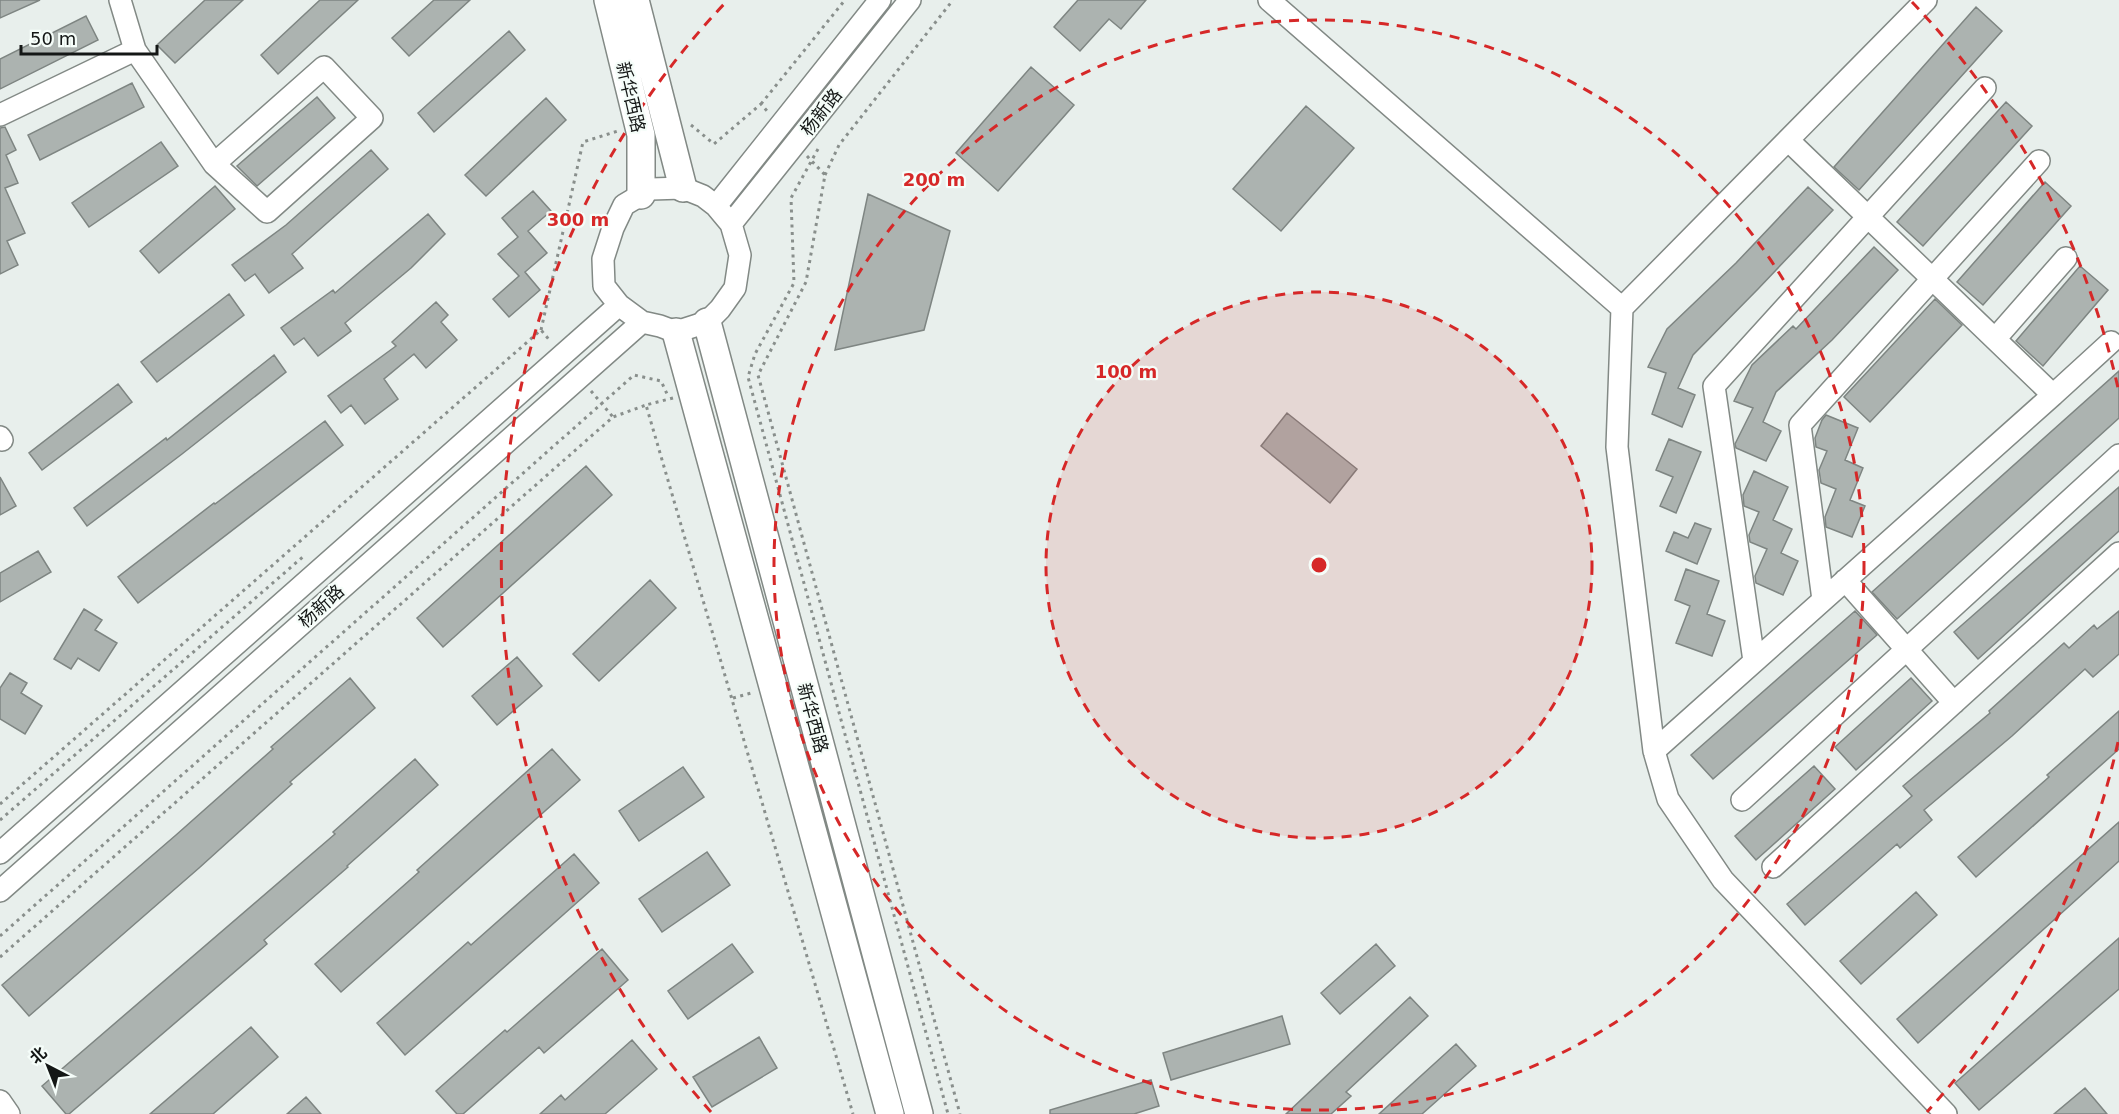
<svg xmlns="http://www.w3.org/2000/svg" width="2119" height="1114" font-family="'DejaVu Sans','Noto Sans SC',sans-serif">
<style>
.building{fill:#acb3b0;stroke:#7e8582;stroke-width:1.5}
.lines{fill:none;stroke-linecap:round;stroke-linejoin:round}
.minor-casing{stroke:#828985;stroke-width:24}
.major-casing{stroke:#828985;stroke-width:30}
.path{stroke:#898f8c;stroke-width:3;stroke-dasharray:3 4.5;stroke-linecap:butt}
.minor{stroke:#fff;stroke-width:21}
.major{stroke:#fff;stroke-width:27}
.ring{fill:none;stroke:#d62828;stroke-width:3;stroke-dasharray:10 8}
.labels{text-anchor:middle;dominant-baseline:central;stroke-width:4.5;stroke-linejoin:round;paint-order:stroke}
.street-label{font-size:18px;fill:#141716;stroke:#f5fdf9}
.centre{fill:#d62828;stroke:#f5fdf9;stroke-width:3}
.ring-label{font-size:18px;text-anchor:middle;font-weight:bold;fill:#d62828;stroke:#f5fdf9;stroke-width:4.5;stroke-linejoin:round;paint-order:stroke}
</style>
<rect width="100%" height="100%" fill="#e8efec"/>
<path class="building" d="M 0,0 L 40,0 L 0,18 Z
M 205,0 L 243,0 L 175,63 L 157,45 Z
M 320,0 L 358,0 L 278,74 L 261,55 Z
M 434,0 L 470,0 L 409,56 L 392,38 Z
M 1078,0 L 1146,0 L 1121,29 L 1109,19 L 1080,51 L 1054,27 Z
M 1976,7 L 2002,31 L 1859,190 L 1834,167 Z
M 86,16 L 98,40 L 0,89 L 0,59 Z
M 509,31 L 525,50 L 434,132 L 418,113 Z
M 1031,67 L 1074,105 L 998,191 L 956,153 Z
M 132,83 L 144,107 L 40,160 L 28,135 Z
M 317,97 L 335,118 L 257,186 L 237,166 Z
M 546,98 L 566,120 L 486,196 L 465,175 Z
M 2006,102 L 2032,126 L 1923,246 L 1897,222 Z
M 1306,106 L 1354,148 L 1281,231 L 1233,189 Z
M 5,127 L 16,150 L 6,155 L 18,183 L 5,188 L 25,233 L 7,241 L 18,265 L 0,274 L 0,128 Z
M 161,142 L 178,166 L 89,227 L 72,203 Z
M 371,150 L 388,169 L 292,254 L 303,268 L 269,293 L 255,274 L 245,281 L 232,265 L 286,225 Z
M 2045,182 L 2071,206 L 1983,305 L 1957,282 Z
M 215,186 L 235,209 L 159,273 L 140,251 Z
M 1808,187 L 1833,210 L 1758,289 L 1693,355 L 1678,388 L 1695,395 L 1682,427 L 1652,414 L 1666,373 L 1648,367 L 1667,329 L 1736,263 Z
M 533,191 L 551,211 L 528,231 L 547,253 L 525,272 L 540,290 L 509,317 L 493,299 L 519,276 L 498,254 L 518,237 L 502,218 Z
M 868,194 L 950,231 L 924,330 L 835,350 Z
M 428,214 L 445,234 L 411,268 L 345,323 L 351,331 L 318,356 L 304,338 L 294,345 L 281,328 L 333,290 L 335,293 Z
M 1874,247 L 1898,270 L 1832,340 L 1776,392 L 1763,422 L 1781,431 L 1766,461 L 1736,448 L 1735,444 L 1753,408 L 1734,401 L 1752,365 L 1793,326 L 1796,329 Z
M 2080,266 L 2108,290 L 2043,366 L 2016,341 Z
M 229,294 L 244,315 L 157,382 L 141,362 Z
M 1935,299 L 1962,325 L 1870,422 L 1844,397 Z
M 436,302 L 448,315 L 441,322 L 457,340 L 426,368 L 414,354 L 384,379 L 398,399 L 365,424 L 351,405 L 341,413 L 328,396 L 396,346 L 392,342 Z
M 274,355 L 286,372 L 182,454 L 87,526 L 74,508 L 166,438 L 167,440 Z
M 2119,371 L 2119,418 L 1897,619 L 1872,592 Z
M 118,384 L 132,402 L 42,470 L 29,453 Z
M 1287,413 L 1357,469 L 1330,503 L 1261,446 Z
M 1826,415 L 1858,428 L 1845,460 L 1863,468 L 1850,500 L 1865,506 L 1852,537 L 1826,527 L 1825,517 L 1836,489 L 1821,483 L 1819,470 L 1827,451 L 1816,447 L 1815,438 L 1822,420 Z
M 325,421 L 343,445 L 138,603 L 118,577 L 214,503 L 215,504 Z
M 1669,439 L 1701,452 L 1676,513 L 1660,506 L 1673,477 L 1656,470 Z
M 586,466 L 612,495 L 443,647 L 417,618 Z
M 1754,471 L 1788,487 L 1773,520 L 1792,529 L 1781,553 L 1798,561 L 1783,595 L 1756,583 L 1755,576 L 1767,549 L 1750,542 L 1749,535 L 1759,512 L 1744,506 L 1743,495 Z
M 0,477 L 16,506 L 0,515 Z
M 2119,487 L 2119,531 L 1978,659 L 1954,632 Z
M 1695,523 L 1711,529 L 1697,564 L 1666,551 L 1674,532 L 1688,538 Z
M 38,551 L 51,572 L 0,602 L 0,573 Z
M 1686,569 L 1719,581 L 1707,614 L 1725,621 L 1712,656 L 1676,643 L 1690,606 L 1675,600 Z
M 650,580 L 676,608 L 599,681 L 573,654 Z
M 84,609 L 102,620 L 95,630 L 117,643 L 99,671 L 78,658 L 71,669 L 54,659 Z
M 1855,611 L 1877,635 L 1713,779 L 1691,755 Z
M 2119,611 L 2119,654 L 2093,677 L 2085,669 L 2012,736 L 1924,810 L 1932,820 L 1900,848 L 1897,844 L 1805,925 L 1787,904 L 1912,796 L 1903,786 L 1990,713 L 1989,711 L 2064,643 L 2069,648 L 2094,625 L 2097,629 Z
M 517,657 L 542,686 L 497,725 L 472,696 Z
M 10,673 L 27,683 L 21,693 L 42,706 L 25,734 L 0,719 L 0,688 Z
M 350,678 L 375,708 L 290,782 L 292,784 L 199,868 L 29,1016 L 2,985 L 176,835 L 273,749 L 271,747 Z
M 1911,678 L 1932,701 L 1856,770 L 1835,747 Z
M 2119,711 L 2119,749 L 1976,877 L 1958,857 L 2049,777 L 2047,775 Z
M 552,749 L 580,780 L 341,992 L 315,964 L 419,872 L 417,870 Z
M 415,759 L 438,785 L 347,866 L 348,867 L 264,940 L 267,944 L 69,1114 L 66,1114 L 42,1086 L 335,834 L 333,832 Z
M 1814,766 L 1835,789 L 1756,860 L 1735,836 Z
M 683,767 L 704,797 L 639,841 L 619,811 Z
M 2119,822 L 2119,861 L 1918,1043 L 1897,1019 Z
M 707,852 L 730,885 L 662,932 L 639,899 Z
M 574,854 L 599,883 L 405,1055 L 377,1023 L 468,942 L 471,945 Z
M 1916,892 L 1937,915 L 1861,984 L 1840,961 Z
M 2119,938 L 2119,989 L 1979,1110 L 1955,1083 Z
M 732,944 L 753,972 L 688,1019 L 668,991 Z
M 1376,944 L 1395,966 L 1340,1014 L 1321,993 Z
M 602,949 L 628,980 L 544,1053 L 539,1047 L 463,1114 L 457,1114 L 436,1091 L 505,1030 L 507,1032 Z
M 1410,997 L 1428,1016 L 1346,1092 L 1351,1096 L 1331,1114 L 1286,1114 Z
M 1282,1016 L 1290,1044 L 1171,1080 L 1163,1053 Z
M 251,1027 L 278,1057 L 213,1114 L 150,1114 Z
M 759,1037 L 777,1068 L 712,1107 L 693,1077 Z
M 632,1040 L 657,1069 L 605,1114 L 540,1114 L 561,1095 L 565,1100 Z
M 1456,1044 L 1476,1066 L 1422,1114 L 1379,1114 Z
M 1151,1080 L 1159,1106 L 1134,1114 L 1050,1114 L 1050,1110 Z
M 2085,1088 L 2107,1114 L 2054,1114 Z
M 306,1097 L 321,1114 L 287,1114 Z"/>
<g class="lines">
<g class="minor-casing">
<path id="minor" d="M 1269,0 L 1622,308
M 1926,0 L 1622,308 L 1617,447 L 1654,751 L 1668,799 L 1723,880 L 1946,1114
M 135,50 L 214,164 L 267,212 L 372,118 L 324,67 L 214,164
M 0,115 L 135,50 L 120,0
M 683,188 L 703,196 L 716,206 L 731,224 L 740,255 L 735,288 L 720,309 L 707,322 L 676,332 L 660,326 L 642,322 L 619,305 L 604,286 L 603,259 L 613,228 L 624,205 L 651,189 Z
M 716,206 L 880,0
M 731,224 L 910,0
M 1995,339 L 2066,258
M 2053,395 L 2111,342
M 0,437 L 2,440
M 1845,580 L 1954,703
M 1823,600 L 1800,425 L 2039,161
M 1754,661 L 1714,386 L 1985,88
M 1654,751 L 2053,395 L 1789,141
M 1742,800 L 2119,455
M 0,853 L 619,305
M 1773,867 L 2119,553
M 0,891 L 642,322
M 0,1101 L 9,1114"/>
</g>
<g class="major-casing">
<path id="major" d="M 608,0 L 641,135 L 641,195
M 635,0 L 683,188
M 707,322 L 919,1114
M 676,332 L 890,1114"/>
</g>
<path class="path" d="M 761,104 L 845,0
M 691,125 L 714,144 L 761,104 L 767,111
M 818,149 L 791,198 L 794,283 L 755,354 L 748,377 L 948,1114
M 807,156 L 825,175 L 806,282 L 758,375 L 960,1114
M 825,175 L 839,145 L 953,0
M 541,330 L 583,142 L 618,131
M 591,391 L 613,417
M 673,398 L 646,405 L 853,1114
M 733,698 L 751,693
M 0,804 L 541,330 L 551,342
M 0,820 L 305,555
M 0,936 L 634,375 L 661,381 L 668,396
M 0,957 L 613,417 L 646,405"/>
<use href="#minor" class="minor"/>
<use href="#major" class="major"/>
</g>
<circle cx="1319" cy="565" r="273" fill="#d62828" fill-opacity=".12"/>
<g class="ring">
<circle cx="1319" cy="565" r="273"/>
<circle cx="1319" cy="565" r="545"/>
<path d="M2118 742A818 818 0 0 1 1927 1112M711 1112A818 818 0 0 1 726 2M1912 2A818 818 0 0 1 2118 388"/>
</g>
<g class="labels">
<g class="street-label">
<text transform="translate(631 97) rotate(77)">新华西路</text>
<text transform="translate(821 112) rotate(-52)">杨新路</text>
<text transform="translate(321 606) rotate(-42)">杨新路</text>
<text transform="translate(813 718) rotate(75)">新华西路</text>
</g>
</g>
<circle cx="1319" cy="565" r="9" class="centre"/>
<g class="ring-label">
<text x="934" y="186">200 m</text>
<text x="578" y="226">300 m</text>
<text x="1126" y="378">100 m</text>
</g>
<g transform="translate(48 1066) rotate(318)" stroke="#f5fdf9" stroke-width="4.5" paint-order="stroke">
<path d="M0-4.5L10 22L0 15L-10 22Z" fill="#141716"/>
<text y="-9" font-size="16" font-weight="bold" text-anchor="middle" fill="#141716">北</text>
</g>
<path d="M21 45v9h136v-9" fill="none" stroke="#141716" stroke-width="3"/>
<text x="30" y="45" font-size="18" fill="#141716" stroke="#f5fdf9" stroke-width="4.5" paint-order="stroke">50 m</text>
</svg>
